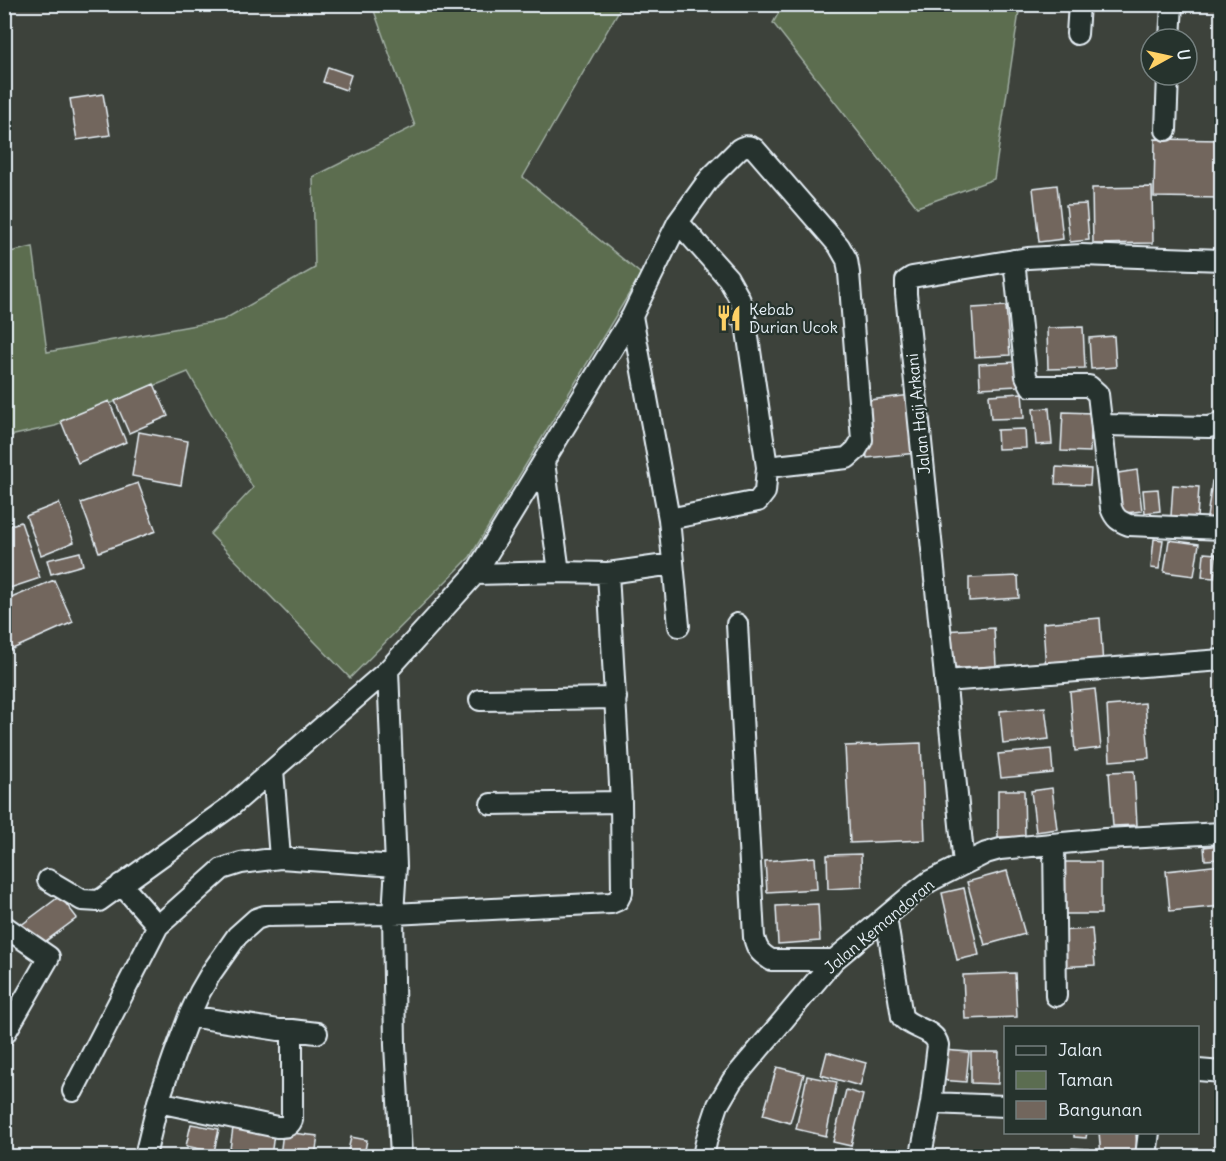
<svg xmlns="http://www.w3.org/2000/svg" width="1226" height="1161" font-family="Delius,sans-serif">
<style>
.green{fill:#5b6d50;stroke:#a2afa4;stroke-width:1.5}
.building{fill:#72665d;stroke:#e8f1f8;stroke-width:1.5}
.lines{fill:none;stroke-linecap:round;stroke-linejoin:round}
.street-casing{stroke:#e8f1f8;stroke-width:24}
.street{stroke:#26332d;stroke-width:20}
.labels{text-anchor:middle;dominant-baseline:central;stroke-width:4.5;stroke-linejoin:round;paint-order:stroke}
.poi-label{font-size:16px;fill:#e8f1f8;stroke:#26332d;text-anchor:start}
.street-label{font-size:16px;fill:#e8f1f8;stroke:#26332d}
</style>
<rect width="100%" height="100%" fill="#3d423b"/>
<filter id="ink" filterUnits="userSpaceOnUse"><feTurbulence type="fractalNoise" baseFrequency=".0167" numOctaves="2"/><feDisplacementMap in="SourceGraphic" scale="12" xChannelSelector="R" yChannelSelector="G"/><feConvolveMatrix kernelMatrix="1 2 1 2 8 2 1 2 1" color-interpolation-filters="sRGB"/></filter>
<g filter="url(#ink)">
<path class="green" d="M 372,5 L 622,5 L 523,177 L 641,274 L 470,557 L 350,678 L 210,534 L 253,488 L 188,372 L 55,426 L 5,437 L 5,253 L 33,247 L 47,352 L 223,320 L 315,268 L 313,177 L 415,126 Z
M 783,5 L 1020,5 L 994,179 L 917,207 L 773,23 Z"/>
<path class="building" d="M 328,67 L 351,75 L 346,90 L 323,82 Z
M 103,94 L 110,135 L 77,140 L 70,99 Z
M 1155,139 L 1222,140 L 1222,198 L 1154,197 Z
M 1057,185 L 1063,239 L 1039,242 L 1033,188 Z
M 1152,187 L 1153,243 L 1093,244 L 1092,188 Z
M 1086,204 L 1089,240 L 1070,242 L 1066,205 Z
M 1006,306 L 1010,355 L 975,357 L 972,308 Z
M 735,310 L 737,324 L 724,326 L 721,313 Z
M 1083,327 L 1085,368 L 1048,369 L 1047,328 Z
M 1114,336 L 1116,367 L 1091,369 L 1089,338 Z
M 1017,362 L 1018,386 L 980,388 L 979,364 Z
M 154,384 L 168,416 L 129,433 L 115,401 Z
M 1022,393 L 1024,418 L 991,419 L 989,395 Z
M 911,395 L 917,453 L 867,458 L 861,401 Z
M 109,401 L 126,442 L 78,463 L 61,421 Z
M 1049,408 L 1052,444 L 1036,445 L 1033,409 Z
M 1063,412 L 1092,413 L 1090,452 L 1061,451 Z
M 1025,429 L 1026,448 L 998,449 L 997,430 Z
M 139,432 L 188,441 L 181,485 L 132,476 Z
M 1056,467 L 1091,469 L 1090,485 L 1055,484 Z
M 1137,470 L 1142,511 L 1117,514 L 1112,474 Z
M 1212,481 L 1222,482 L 1222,520 L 1207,518 Z
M 138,483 L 156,531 L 99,552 L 81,503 Z
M 1173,485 L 1199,487 L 1197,518 L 1171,516 Z
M 1158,489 L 1160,511 L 1145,513 L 1143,490 Z
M 59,503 L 74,542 L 41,555 L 26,516 Z
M 21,522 L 40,578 L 4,590 L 4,527 Z
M 1154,539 L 1163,540 L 1159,569 L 1151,568 Z
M 1169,540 L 1199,544 L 1194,576 L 1164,572 Z
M 80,552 L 83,565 L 51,574 L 47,560 Z
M 1204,553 L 1216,554 L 1214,578 L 1202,577 Z
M 1018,576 L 1019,598 L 969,601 L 969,578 Z
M 54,580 L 73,622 L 8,651 L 4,644 L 4,601 Z
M 1100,618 L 1103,666 L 1046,671 L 1043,623 Z
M 994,628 L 996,666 L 945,669 L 942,631 Z
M 1095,689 L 1101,748 L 1075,751 L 1070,692 Z
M 1145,703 L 1149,758 L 1110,761 L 1107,706 Z
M 1045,707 L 1049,739 L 1003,744 L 1000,711 Z
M 1222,738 L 1222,787 L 1218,787 Z
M 921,743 L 925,840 L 850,843 L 845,746 Z
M 1051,749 L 1053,773 L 1001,778 L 998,754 Z
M 1134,771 L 1137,825 L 1113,826 L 1109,772 Z
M 1052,788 L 1057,829 L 1036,832 L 1031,791 Z
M 998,790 L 1024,790 L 1025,837 L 998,837 Z
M 1220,845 L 1221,859 L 1205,860 L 1204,847 Z
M 861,854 L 862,887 L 828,889 L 827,855 Z
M 815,857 L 817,889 L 767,892 L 765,861 Z
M 1062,862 L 1101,862 L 1101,914 L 1063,914 Z
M 1221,865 L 1222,906 L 1170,911 L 1166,871 Z
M 1007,871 L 1025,934 L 985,945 L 967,882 Z
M 964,888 L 979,955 L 957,960 L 942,893 Z
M 60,896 L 77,918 L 39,946 L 16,929 Z
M 818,904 L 820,941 L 778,944 L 776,906 Z
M 1092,929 L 1095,965 L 1058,967 L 1056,931 Z
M 1015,973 L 1017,1017 L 965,1019 L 963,975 Z
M 1218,1019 L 1222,1019 L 1222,1055 L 1217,1055 Z
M 943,1050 L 969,1052 L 966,1082 L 940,1080 Z
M 827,1052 L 866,1063 L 860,1086 L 821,1075 Z
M 971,1052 L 999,1052 L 998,1084 L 971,1083 Z
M 777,1067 L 804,1074 L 790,1123 L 763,1115 Z
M 807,1076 L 837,1082 L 826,1136 L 796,1129 Z
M 846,1090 L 863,1095 L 851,1146 L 833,1142 Z
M 191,1124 L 219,1129 L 214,1152 L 186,1146 Z
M 233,1128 L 274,1134 L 271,1156 L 229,1156 Z
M 283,1132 L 318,1136 L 315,1156 L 280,1156 Z
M 1074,1132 L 1087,1132 L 1086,1138 L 1074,1137 Z
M 1099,1132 L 1136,1132 L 1137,1156 L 1101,1156 Z
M 351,1137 L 367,1140 L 364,1155 L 348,1151 Z
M 1072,1148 L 1089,1149 L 1088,1156 L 1072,1156 Z"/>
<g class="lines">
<g class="street-casing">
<path id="street" d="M 1077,34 L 1079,4
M 1170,39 L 1172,4
M 1166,130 L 1168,75
M 1014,260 L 1026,376 L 1031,386 L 1089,386 L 1098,394 L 1111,508 C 1115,519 1119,521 1129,525 L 1222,529
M 632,316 L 669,519 L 679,626
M 1102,425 L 1209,427 L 1217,425 L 1222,421
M 544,462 L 559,572
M 669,519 L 758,501 L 765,492 L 767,467 L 744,310 L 738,296 L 728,278 L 678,222
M 475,574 L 559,572 L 608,573 L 673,564
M 737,624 L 754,937 C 757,950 760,953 771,960 L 834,960
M 388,670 L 396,866 L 393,914 L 395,1045 L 401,1156
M 945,681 L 1222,660
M 480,700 L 616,698
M 273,770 L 280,858
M 491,804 L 621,802
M 1054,844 L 1056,996
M 964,864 L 906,294 L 906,281 L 912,277 L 1028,258 L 1082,255 L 1222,260
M 48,880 L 82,900 L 99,901 L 231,806 L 388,670 L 475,574 L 632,316 L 678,222 L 709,179 L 739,149 C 745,145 749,145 755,149 L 839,246 L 847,260 L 849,273 L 862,440 L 856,450 L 847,458 L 767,467
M 121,884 L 158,926
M 886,917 L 902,1017 C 912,1029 935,1029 938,1045 L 931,1103 L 921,1155
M 4,926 L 49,957 L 4,1035
M 292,1030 L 317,1033
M 1198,1070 L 1222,1072
M 73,1091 L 158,926 L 222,869 L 241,863 L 280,858 L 396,866
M 158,1102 L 277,1127 C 285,1127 289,1127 292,1120 L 292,1030 L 279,1030 L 189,1016
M 931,1103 L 1006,1106
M 145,1156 L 158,1102 L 174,1056 L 189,1016 L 200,992 L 211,973 L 237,936 L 256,919 L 265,916 L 393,914 L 611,903 L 618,900 L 622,892 L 621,802 L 608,573
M 703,1156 L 707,1138 L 718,1105 L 732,1081 L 834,960 L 914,893 L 930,881 L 986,853 L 1000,849 L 1105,839 L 1222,833
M 1146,1156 L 1149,1132"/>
</g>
<use href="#street" class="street"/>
</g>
</g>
<defs>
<g id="restaurant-bare" transform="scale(2.07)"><path d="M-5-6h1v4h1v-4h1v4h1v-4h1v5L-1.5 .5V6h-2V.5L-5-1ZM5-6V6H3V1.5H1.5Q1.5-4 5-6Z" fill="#ffd166" stroke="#26332d" stroke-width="2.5" paint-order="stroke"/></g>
</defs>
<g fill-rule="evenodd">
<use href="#restaurant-bare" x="729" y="318"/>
</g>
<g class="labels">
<g class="poi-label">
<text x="749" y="309">Kebab<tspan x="749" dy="18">Durian Ucok</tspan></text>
</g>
<g class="street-label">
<text transform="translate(918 414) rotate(-96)">Jalan Haji Arkani</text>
<text transform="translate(879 926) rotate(-40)">Jalan Kemandoran</text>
</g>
</g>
<rect width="1226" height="1161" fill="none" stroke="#26332d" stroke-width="24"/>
<rect x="12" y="12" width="1202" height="1137" fill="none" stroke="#e8f1f8" stroke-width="2" filter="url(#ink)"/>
<rect x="1004" y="1026" width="195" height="108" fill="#26332d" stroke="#747f7e" stroke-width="1.5"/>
<rect x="1016" y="1046" width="30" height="9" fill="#26332d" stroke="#747f7e" stroke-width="1.5"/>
<text x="1058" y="1056" font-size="18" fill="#e8f1f8">Jalan</text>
<rect x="1016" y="1071" width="30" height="18" fill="#5b6d50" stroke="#747f7e" stroke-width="1.5"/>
<text x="1058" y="1086" font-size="18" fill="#e8f1f8">Taman</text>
<rect x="1016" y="1101" width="30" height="18" fill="#72665d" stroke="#747f7e" stroke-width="1.5"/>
<text x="1058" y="1116" font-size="18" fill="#e8f1f8">Bangunan</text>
<g transform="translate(1169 57) rotate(82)"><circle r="28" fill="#26332d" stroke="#747f7e" stroke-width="1.5"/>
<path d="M0-4.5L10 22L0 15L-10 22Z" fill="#ffd166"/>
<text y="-9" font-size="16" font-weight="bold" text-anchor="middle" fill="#e8f1f8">U</text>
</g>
</svg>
